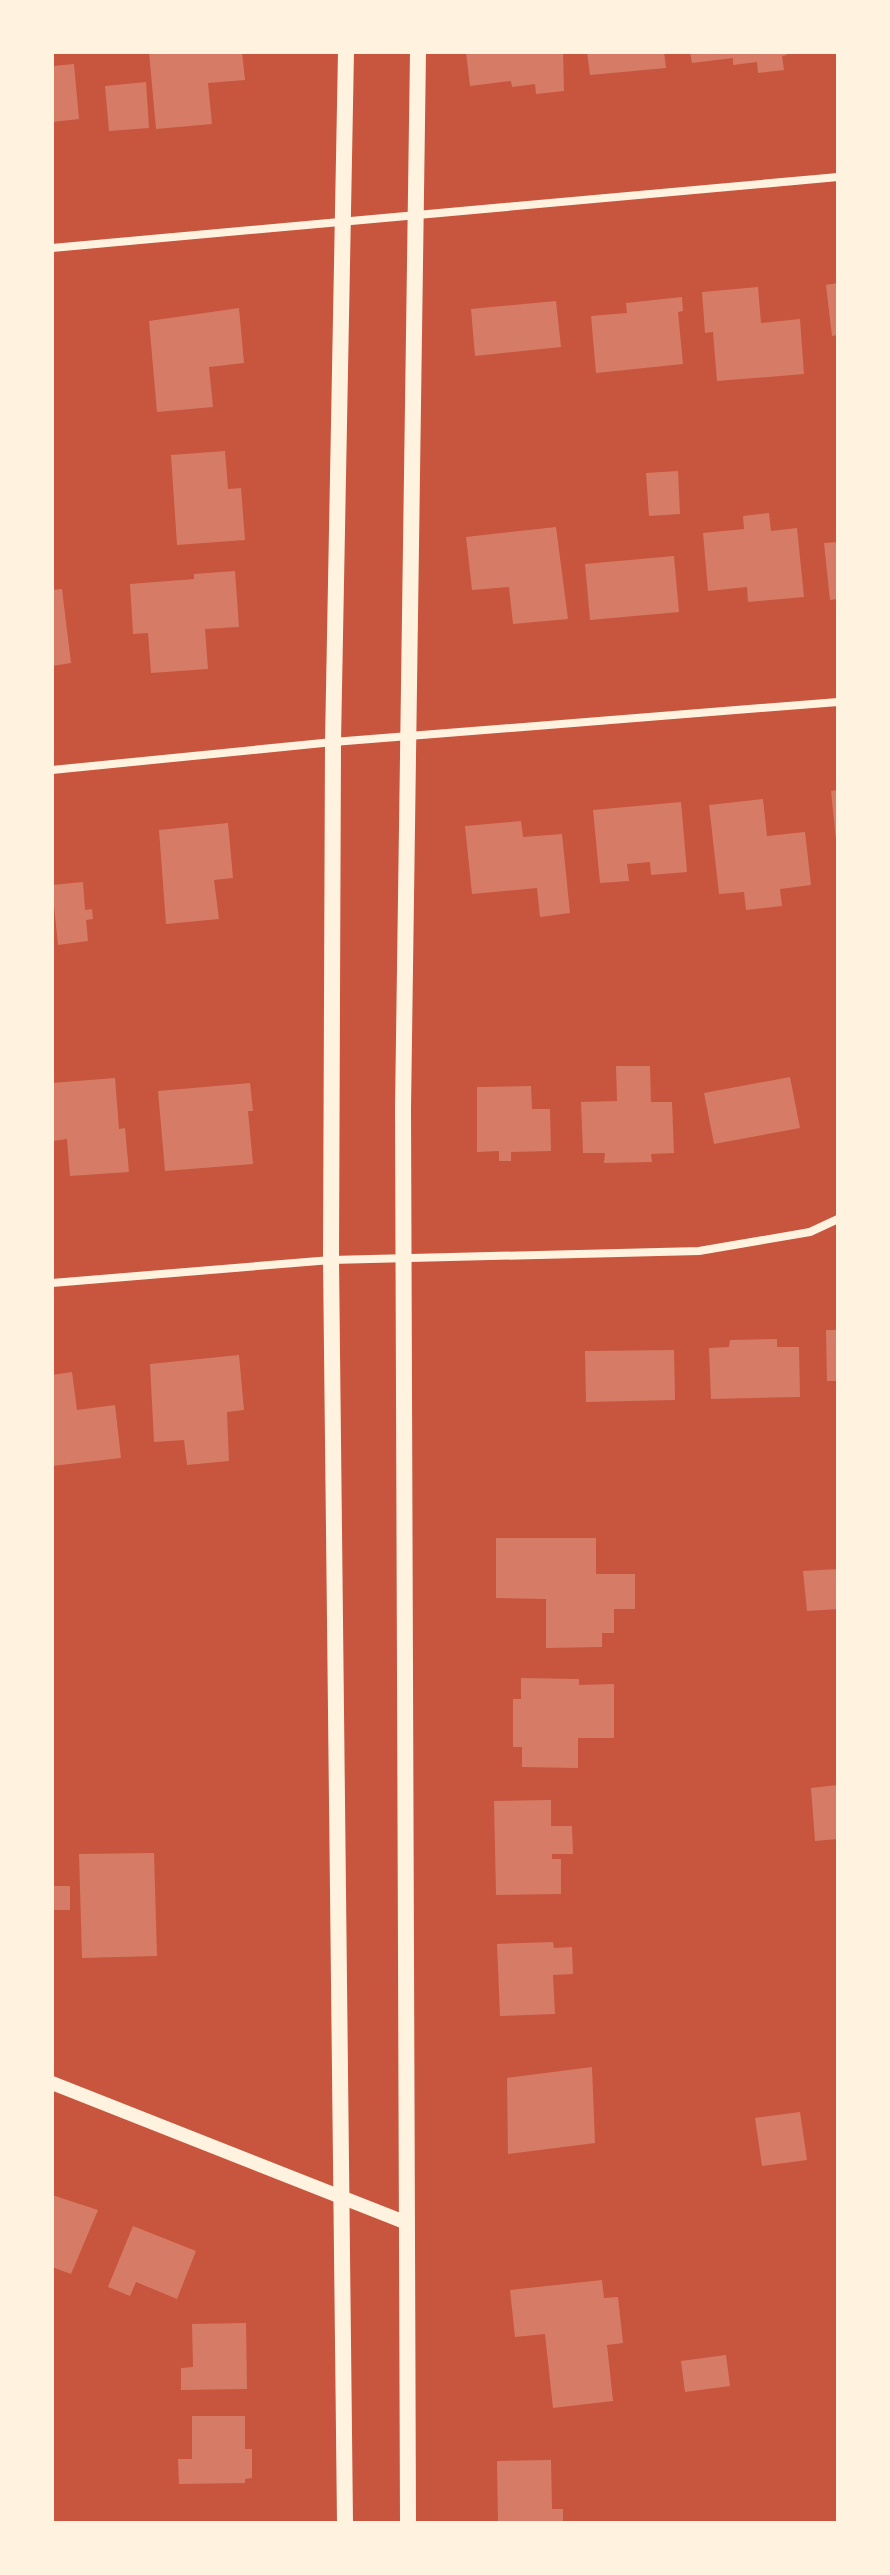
<svg xmlns="http://www.w3.org/2000/svg" width="890" height="2575" font-family="'Golos Text',sans-serif">
<style>
.building{fill:#d67c66}
.lines{fill:none;stroke-linecap:round;stroke-linejoin:round}
.minor{stroke:#fff3e0;stroke-width:8}
.tertiary{stroke:#fff3e0;stroke-width:14}
.secondary{stroke:#fff3e0;stroke-width:16}
</style>
<rect width="100%" height="100%" fill="#c8553d"/>
<path class="building" d="M 149,52 L 242,52 L 245,80 L 208,83 L 212,124 L 156,129 Z
M 466,52 L 563,52 L 564,91 L 536,94 L 535,84 L 512,87 L 511,81 L 470,86 Z
M 587,52 L 664,52 L 666,68 L 590,75 Z
M 690,52 L 787,52 L 787,55 L 782,56 L 784,70 L 758,73 L 757,62 L 733,65 L 733,58 L 692,63 Z
M 74,64 L 79,119 L 52,122 L 52,66 Z
M 146,82 L 149,128 L 109,131 L 105,86 Z
M 838,283 L 838,335 L 832,336 L 826,285 Z
M 758,287 L 761,323 L 800,319 L 804,374 L 717,381 L 713,332 L 705,333 L 702,292 Z
M 682,297 L 683,311 L 678,312 L 683,364 L 596,373 L 591,316 L 627,313 L 626,303 Z
M 556,301 L 561,347 L 475,356 L 471,309 Z
M 239,308 L 244,363 L 209,367 L 213,407 L 157,412 L 149,321 Z
M 225,451 L 228,489 L 241,488 L 245,540 L 177,545 L 171,455 Z
M 678,471 L 680,514 L 649,516 L 646,473 Z
M 769,513 L 771,531 L 797,528 L 804,597 L 748,602 L 747,587 L 708,591 L 703,533 L 744,529 L 743,516 Z
M 556,527 L 568,619 L 513,624 L 509,587 L 472,590 L 466,537 Z
M 838,542 L 838,599 L 830,600 L 824,543 Z
M 674,556 L 679,612 L 590,620 L 585,564 Z
M 235,571 L 239,627 L 205,629 L 208,669 L 151,673 L 148,633 L 133,634 L 130,584 L 194,579 L 194,574 Z
M 62,589 L 71,663 L 52,666 L 52,590 Z
M 838,790 L 838,839 L 836,840 L 831,791 Z
M 763,799 L 767,836 L 805,832 L 811,885 L 780,889 L 782,906 L 746,910 L 744,892 L 719,894 L 709,805 Z
M 681,802 L 687,872 L 651,875 L 650,862 L 627,864 L 629,881 L 600,883 L 593,810 Z
M 521,821 L 523,837 L 562,834 L 570,913 L 540,917 L 537,888 L 472,894 L 465,826 Z
M 228,823 L 233,878 L 214,880 L 219,919 L 166,924 L 159,830 Z
M 83,882 L 85,910 L 92,909 L 93,919 L 86,920 L 88,941 L 58,945 L 52,885 Z
M 616,1066 L 650,1066 L 651,1102 L 672,1102 L 674,1153 L 651,1154 L 652,1162 L 604,1163 L 605,1153 L 583,1153 L 581,1102 L 617,1101 Z
M 790,1077 L 800,1128 L 714,1144 L 704,1093 Z
M 115,1078 L 119,1129 L 125,1128 L 129,1172 L 70,1176 L 67,1139 L 52,1141 L 52,1083 Z
M 250,1083 L 253,1111 L 248,1111 L 253,1164 L 165,1171 L 158,1091 Z
M 531,1086 L 532,1109 L 550,1109 L 551,1151 L 511,1152 L 511,1161 L 499,1161 L 499,1151 L 477,1152 L 477,1087 Z
M 826,1330 L 838,1330 L 838,1381 L 827,1381 Z
M 777,1339 L 777,1347 L 799,1347 L 800,1397 L 711,1399 L 709,1348 L 729,1347 L 730,1340 Z
M 674,1350 L 675,1400 L 586,1402 L 585,1351 Z
M 239,1355 L 244,1410 L 227,1412 L 229,1461 L 187,1465 L 184,1440 L 154,1442 L 150,1364 Z
M 72,1372 L 77,1410 L 115,1405 L 121,1458 L 52,1466 L 52,1375 Z
M 496,1538 L 596,1538 L 596,1574 L 635,1574 L 635,1609 L 614,1609 L 614,1633 L 602,1633 L 602,1647 L 546,1648 L 546,1599 L 496,1598 Z
M 838,1569 L 838,1609 L 807,1611 L 803,1571 Z
M 521,1678 L 579,1679 L 579,1685 L 614,1684 L 614,1738 L 578,1738 L 578,1768 L 522,1767 L 522,1747 L 513,1747 L 513,1699 L 521,1699 Z
M 838,1785 L 838,1839 L 815,1841 L 811,1788 Z
M 551,1800 L 551,1826 L 572,1826 L 573,1854 L 552,1854 L 552,1859 L 561,1859 L 561,1894 L 496,1895 L 494,1801 Z
M 154,1853 L 157,1956 L 82,1958 L 79,1854 Z
M 52,1886 L 70,1886 L 70,1910 L 52,1910 Z
M 553,1942 L 554,1948 L 572,1947 L 573,1974 L 553,1975 L 555,2014 L 500,2016 L 497,1944 Z
M 592,2067 L 595,2143 L 508,2154 L 507,2078 Z
M 800,2112 L 807,2160 L 762,2166 L 755,2118 Z
M 52,2195 L 98,2210 L 71,2274 L 52,2267 Z
M 133,2226 L 196,2251 L 177,2299 L 136,2282 L 130,2296 L 108,2287 Z
M 602,2280 L 604,2298 L 618,2297 L 623,2343 L 607,2345 L 613,2401 L 553,2408 L 545,2334 L 515,2337 L 510,2290 Z
M 246,2323 L 247,2389 L 181,2390 L 181,2368 L 193,2367 L 192,2324 Z
M 726,2355 L 730,2386 L 685,2392 L 681,2361 Z
M 192,2416 L 245,2416 L 245,2449 L 252,2449 L 252,2478 L 245,2479 L 245,2483 L 179,2484 L 178,2459 L 192,2459 Z
M 551,2460 L 552,2509 L 563,2509 L 563,2523 L 498,2523 L 497,2461 Z"/>
<g class="lines">
<path class="minor" d="M 52,248 L 838,177
M 52,770 L 333,742 L 838,702
M 52,1283 L 331,1260 L 699,1251 L 810,1232 L 838,1219"/>
<path class="tertiary" d="M 52,2083 L 407,2223"/>
<path class="secondary" d="M 345,2523 L 331,1260 L 333,742 L 346,52
M 408,2523 L 403,1109 L 418,52"/>
</g>
<rect width="890" height="2575" fill="none" stroke="#fff3e0" stroke-width="108"/>
</svg>
